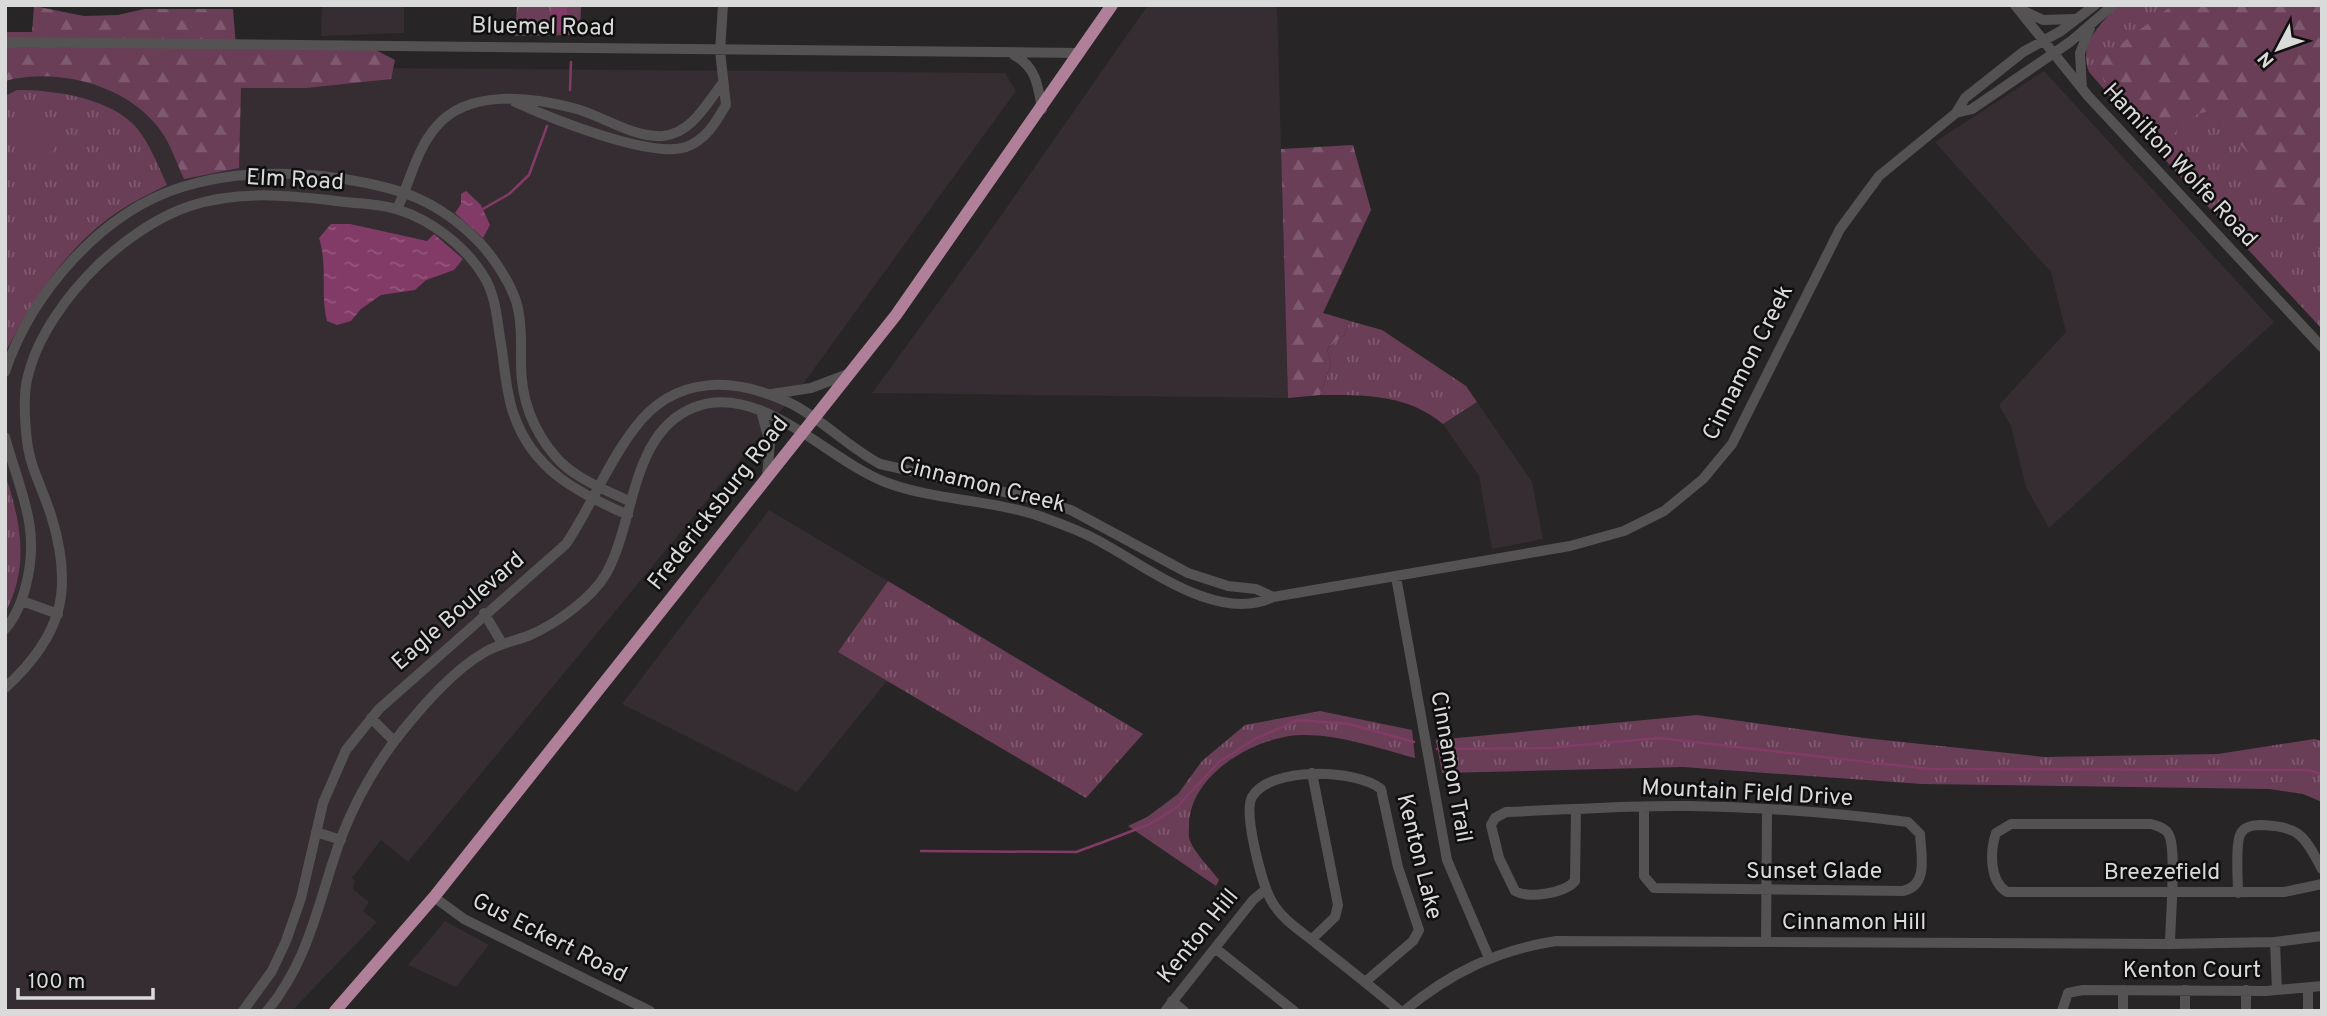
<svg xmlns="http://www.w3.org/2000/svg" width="2327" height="1016" font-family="Overpass,sans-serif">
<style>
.built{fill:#352d31}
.grass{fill:url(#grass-tufts)}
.forest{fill:url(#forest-firs)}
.pitch{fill:#6a3e57}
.water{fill:url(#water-ripples)}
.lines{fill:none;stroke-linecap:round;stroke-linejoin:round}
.stream{stroke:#823b66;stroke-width:2.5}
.river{stroke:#823b66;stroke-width:16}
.minor{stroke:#555253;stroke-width:10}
.major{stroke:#b0809a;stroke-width:12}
.labels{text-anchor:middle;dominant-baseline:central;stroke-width:5;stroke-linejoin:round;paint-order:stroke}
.street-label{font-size:23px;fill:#dbdada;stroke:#100f0f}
</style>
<defs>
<pattern id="grass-tufts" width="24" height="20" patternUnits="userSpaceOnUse" patternTransform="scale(1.75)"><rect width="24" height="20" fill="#6a3e57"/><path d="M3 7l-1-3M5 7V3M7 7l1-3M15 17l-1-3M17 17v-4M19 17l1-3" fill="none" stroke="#7f596f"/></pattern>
<pattern id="forest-firs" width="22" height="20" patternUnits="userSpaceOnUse" patternTransform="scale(1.75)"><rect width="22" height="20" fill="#6a3e57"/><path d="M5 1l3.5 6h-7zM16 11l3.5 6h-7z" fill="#7f596f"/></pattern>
<pattern id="water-ripples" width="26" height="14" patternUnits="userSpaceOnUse" patternTransform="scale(1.75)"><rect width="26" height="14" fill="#823b66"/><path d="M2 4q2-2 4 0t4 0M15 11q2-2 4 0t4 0" fill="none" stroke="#93577b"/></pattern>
</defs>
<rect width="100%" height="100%" fill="#282526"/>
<path class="built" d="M 322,5 L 404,5 L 404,33 L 321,36 Z
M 1148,5 L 1277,5 L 1288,398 L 872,393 L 986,237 Z
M 5,65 L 1005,73 L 1016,91 L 803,384 L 408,862 L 381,840 L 352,878 L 355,881 L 353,889 L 369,902 L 363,911 L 377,922 L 292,1011 L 5,1011 Z
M 2044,71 L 2274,322 L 2049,528 L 2026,487 L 2011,426 L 1999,405 L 2066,332 L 2051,272 L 1935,142 Z
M 1477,402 L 1532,482 L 1543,539 L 1492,549 L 1479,476 L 1443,424 Z
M 769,510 L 888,581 L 838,652 L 887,681 L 797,792 L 622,704 Z
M 445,921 L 489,945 L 456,987 L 408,965 Z"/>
<path class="grass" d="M 517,5 L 581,5 L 580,35 L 515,36 Z
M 2118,5 L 2322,5 L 2322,329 L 2176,172 L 2089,72 C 2078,44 2100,25 2118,5 Z
M 17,90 C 53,90 104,97 132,123 C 147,137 158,165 167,185 C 151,193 134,201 119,211 C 68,245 33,299 5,353 L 5,96 Z
M 1350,321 L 1382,330 L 1466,386 L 1477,402 L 1443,424 C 1407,394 1365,395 1320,395 L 1331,364 L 1327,349 L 1344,335 Z
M 5,474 C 21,523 30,566 5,613 Z
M 888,581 L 1143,734 L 1086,798 L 838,652 Z
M 1320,711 L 1412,730 L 1415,758 C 1377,748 1340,734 1300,735 C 1254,737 1189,775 1189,826 C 1189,830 1188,837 1190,841 C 1196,855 1210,868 1219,880 L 1216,886 L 1128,826 L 1147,817 L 1178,794 L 1202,761 L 1245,725 Z
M 1697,715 L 1864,738 L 2045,757 L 2218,754 L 2314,739 L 2322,741 L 2322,802 L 2303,794 L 2269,789 L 1922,784 L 1683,767 L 1442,773 L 1436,740 Z"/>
<path class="forest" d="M 2173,5 L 2205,5 L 2209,10 L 2211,5 L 2322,5 L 2322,252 L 2309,240 L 2287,203 L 2250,169 L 2246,151 L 2210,111 L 2197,114 L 2159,146 C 2137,123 2104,93 2098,61 Z
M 34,6 L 84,16 L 118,15 L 144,9 L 233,9 L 236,47 L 374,49 L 395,60 L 391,79 L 306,88 L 241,88 L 239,168 L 184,179 C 177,164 171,145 161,131 C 128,85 58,67 5,81 L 5,32 L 32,32 Z
M 1353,145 L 1371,210 L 1323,313 L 1350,321 L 1344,335 L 1327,349 L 1331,364 L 1320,395 L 1288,398 L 1281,149 Z"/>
<path class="pitch" d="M 26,119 L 55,148 L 38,165 L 9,136 Z"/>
<path class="water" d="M 466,191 L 481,205 L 490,225 L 483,238 L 455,213 L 461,204 L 461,194 Z
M 331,224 L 350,224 L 427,241 L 434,234 L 463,259 L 454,270 L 426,280 L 415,290 L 381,295 L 361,309 L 351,321 L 337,325 L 327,321 C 320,291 328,267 319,238 Z"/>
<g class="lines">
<path class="stream" d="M 570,90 L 571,62
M 483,209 L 509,194 L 529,175 L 547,126
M 1437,749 L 1548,748 L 1659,738 L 1929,769 L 2308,770 L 2322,774
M 921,851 L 1076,852 L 1106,841 L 1150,824 L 1177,807 L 1219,762 L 1255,739 L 1298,720 L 1349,724 L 1414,742"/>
<path class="river" d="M 559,24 L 559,5"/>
<path class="minor" d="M 2015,5 L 2088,96 L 2322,347
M 2022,10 L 2043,20 L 2074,19
M 5,42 L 1080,53
M 1014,55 C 1036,67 1038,85 1042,109
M 2082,88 L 2080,53 L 2090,28
M 515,102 C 550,118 651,159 686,147 C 706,140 716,122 726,105 L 720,51 L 723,5
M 1956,113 L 1972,109 L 2070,42 L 2113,5
M 397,209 C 410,182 416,150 436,127 C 468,88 533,97 577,109 C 604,117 634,138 663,136 C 692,133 706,104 722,84
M 5,372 C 31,294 101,212 182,187 C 233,171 292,171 344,179 C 401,188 438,200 480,243 C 494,258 509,281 516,301 C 522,320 521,344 521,364 C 521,398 533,430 555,456 C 573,478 606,490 631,502
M 772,394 L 811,388 L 848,374
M 761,411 L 770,443 L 767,477
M 5,437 C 20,492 41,528 26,585 C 22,601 16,617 5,629
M 1396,577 L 1447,860 L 1489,958
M 22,601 L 58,614
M 484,613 L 502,643
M 5,688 C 63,635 74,589 51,515 C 43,490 30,467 27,441 C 25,423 23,398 27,380 C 36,337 68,294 99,264 C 124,241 157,217 190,206 C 241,189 293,196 345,202 C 362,204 382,204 399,210 C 431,220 465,246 483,275 C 495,293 497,317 500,338 C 505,364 505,391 514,415 C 533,470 578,493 628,515
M 371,718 L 394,741
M 1312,773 L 1338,905 L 1335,917 L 1312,939
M 1576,809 L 1575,881 C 1565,893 1529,899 1515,891 L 1499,858 L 1491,825 L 1495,818 L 1506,812 C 1566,810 1628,805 1688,806 C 1761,807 1836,813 1908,822 L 1920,834 C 1921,854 1929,886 1903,891 L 1654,888 L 1644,876 L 1644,807
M 316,832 L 341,840
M 2238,893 C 2238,880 2235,842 2241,833 C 2245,826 2253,825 2261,825 C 2300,826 2304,836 2322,869
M 434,897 L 464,919 L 650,1011
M 1766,942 L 1767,811
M 2275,942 L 2277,990
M 2170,944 C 2170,923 2177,850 2169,835 C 2166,828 2158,826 2151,824 L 2011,824 L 1996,833 C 1990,851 1989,881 2007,892 L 2284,892 L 2322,884
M 1215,948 L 1294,1011
M 1365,982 L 1413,941 L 1419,930 L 1398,867 L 1381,789 C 1356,769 1270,766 1252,797 C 1243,813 1262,884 1271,900 C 1281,919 1301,931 1317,944 C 1345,966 1373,988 1400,1011
M 2308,989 L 2308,1011
M 2123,990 L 2123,1011
M 2185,990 L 2185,1011
M 1172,1001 L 1184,1011
M 243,1011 L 272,971 L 286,941 L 301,898 L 323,803 L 346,750 L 379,709 L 566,544 C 591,507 607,464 634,429 C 675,373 736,377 792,404 C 823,420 848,447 880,464 L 1031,498 L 1071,510 L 1188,573 L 1228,586 L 1256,589 L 1273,597
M 267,1011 C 310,960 319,898 341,838 C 356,799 377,762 404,729 C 426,702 454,670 485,652 C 499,644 515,641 530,635 C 556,624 592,598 606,574 C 636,520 630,432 695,407 C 760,382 828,460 885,482 C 935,501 991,499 1042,517 C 1064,525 1086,533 1106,545 C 1151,570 1220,623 1273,597 L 1570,546 L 1624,531 L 1664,511 L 1703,479 L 1732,444 L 1840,229 L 1879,176 L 1956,113 L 1965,98 L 2023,52 L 2061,31 L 2095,5
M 1165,1011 L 1253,900 L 1265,890
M 1404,1011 C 1450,973 1497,950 1556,941 L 2170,944 L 2275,942 L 2322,936
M 2062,1011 L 2068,993 L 2083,990 L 2266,991 L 2322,986
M 2246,1011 L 2246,990"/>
<path class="major" d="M 335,1011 L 434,897 L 896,315 L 1112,5"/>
</g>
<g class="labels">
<g class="street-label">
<text transform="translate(543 28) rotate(1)">Bluemel Road</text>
<text transform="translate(2179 166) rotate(47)">Hamilton Wolfe Road</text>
<text transform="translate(295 181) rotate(3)">Elm Road</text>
<text transform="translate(1749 363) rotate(-63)">Cinnamon Creek</text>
<text transform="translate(982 486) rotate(14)">Cinnamon Creek</text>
<text transform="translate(719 504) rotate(-52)">Fredericksburg Road</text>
<text transform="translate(459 612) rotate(-41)">Eagle Boulevard</text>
<text transform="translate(1450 767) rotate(80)">Cinnamon Trail</text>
<text transform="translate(1747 794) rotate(3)">Mountain Field Drive</text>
<text transform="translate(1418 857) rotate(76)">Kenton Lake</text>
<text x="1814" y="872">Sunset Glade</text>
<text x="2162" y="873">Breezefield</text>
<text x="1854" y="923">Cinnamon Hill</text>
<text transform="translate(1199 937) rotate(-51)">Kenton Hill</text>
<text transform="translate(549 939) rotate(27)">Gus Eckert Road</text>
<text x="2192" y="971">Kenton Court</text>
</g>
</g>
<rect width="2327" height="1016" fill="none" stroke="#dbdada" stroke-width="14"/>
<g transform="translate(2278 49) rotate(229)" stroke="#100f0f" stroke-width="5" paint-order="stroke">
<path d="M0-5L12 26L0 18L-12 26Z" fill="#dbdada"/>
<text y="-10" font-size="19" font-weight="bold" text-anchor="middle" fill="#dbdada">N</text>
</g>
<path d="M18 988v10h135v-10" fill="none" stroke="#dbdada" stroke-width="3.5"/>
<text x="28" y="988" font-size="21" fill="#dbdada" stroke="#100f0f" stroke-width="5" paint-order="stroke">100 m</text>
</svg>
